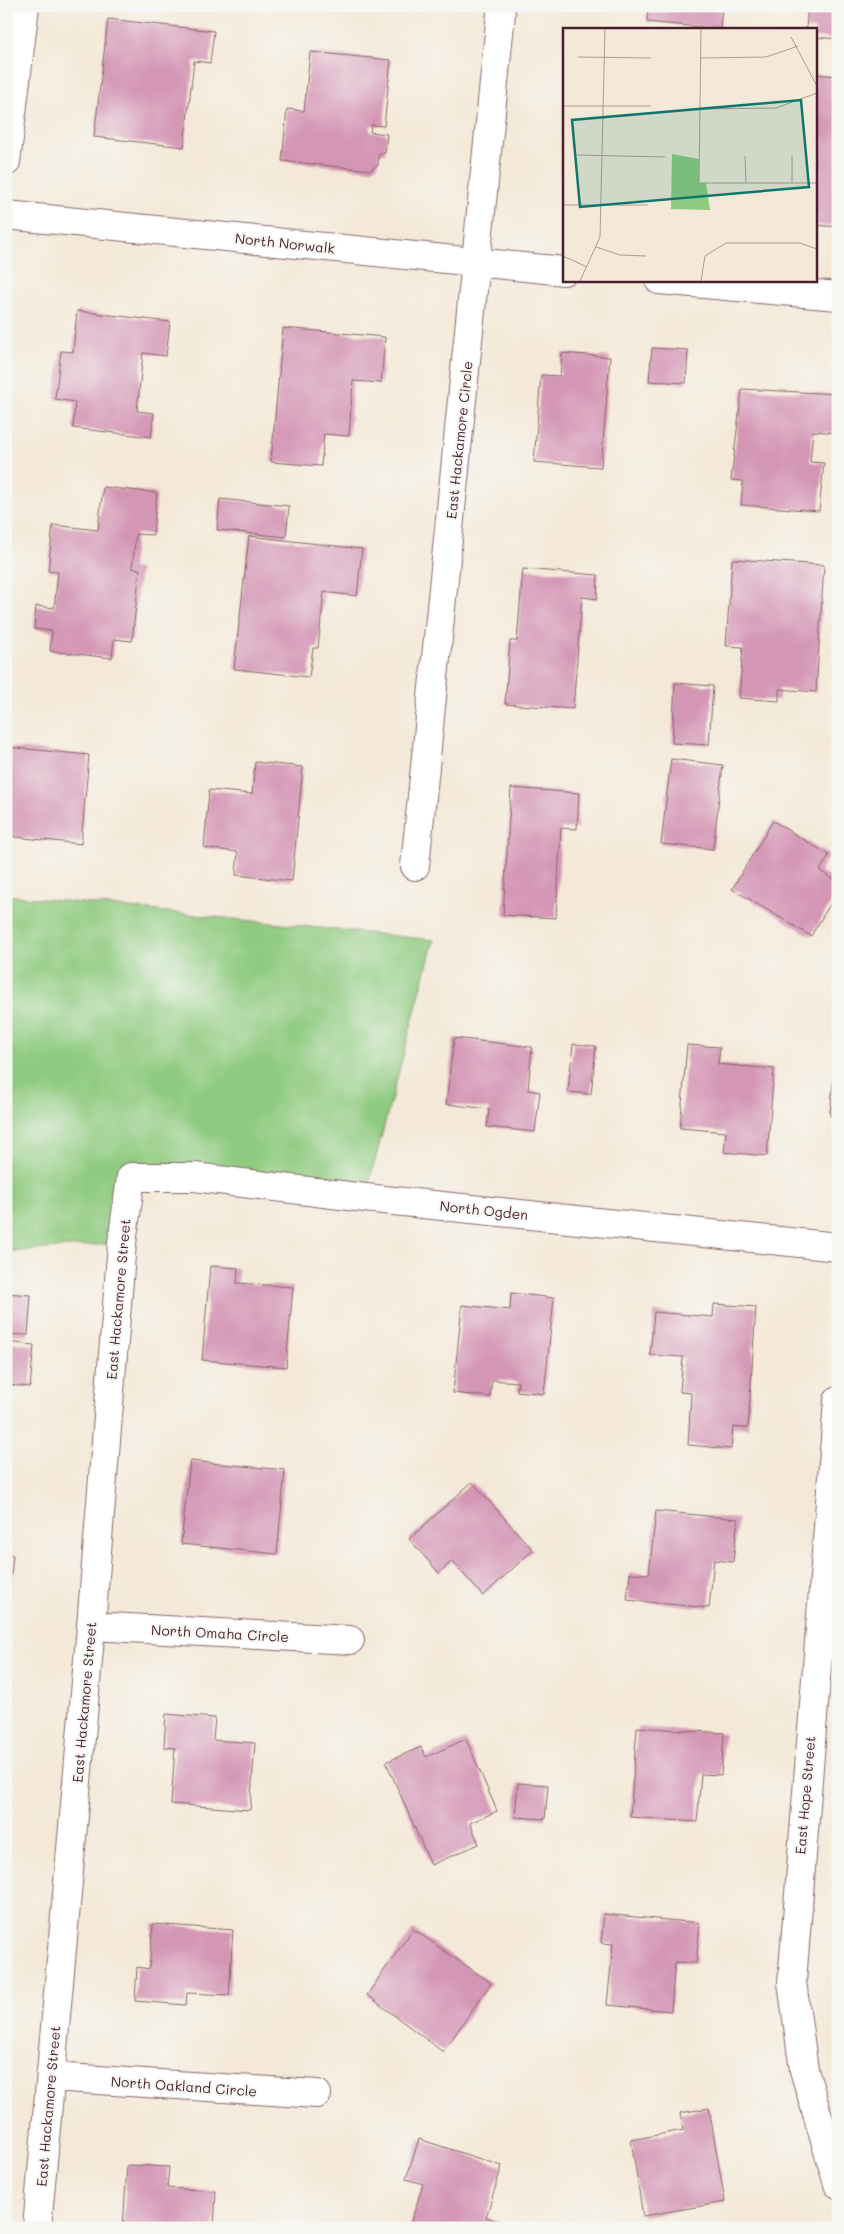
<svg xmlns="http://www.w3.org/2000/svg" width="844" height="2234" font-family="Mali,sans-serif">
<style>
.green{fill:#8eca7f;stroke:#6c7455}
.building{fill:#d496b5}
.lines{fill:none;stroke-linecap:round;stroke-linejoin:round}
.street-casing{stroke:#866668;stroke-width:30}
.street{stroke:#fff;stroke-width:28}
.labels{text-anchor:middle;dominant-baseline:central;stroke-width:4;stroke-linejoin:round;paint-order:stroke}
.street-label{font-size:14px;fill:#4a1f2b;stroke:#f6f6f2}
.inset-road{fill:none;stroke:#b09893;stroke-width:1}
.view{fill:#0f766e;fill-opacity:0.15;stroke:#0f766e;stroke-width:2.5}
.inset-edge{fill:none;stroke:#4a1f2b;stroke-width:2.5}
</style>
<rect width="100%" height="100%" fill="#f6f6f2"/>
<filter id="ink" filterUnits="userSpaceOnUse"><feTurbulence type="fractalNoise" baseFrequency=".02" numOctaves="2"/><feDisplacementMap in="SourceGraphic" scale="10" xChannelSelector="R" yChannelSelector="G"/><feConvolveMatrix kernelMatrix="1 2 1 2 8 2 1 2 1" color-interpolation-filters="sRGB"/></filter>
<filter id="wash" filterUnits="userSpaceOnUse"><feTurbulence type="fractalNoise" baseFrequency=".0096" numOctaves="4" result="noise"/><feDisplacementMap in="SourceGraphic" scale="20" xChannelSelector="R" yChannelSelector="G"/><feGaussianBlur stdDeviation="1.12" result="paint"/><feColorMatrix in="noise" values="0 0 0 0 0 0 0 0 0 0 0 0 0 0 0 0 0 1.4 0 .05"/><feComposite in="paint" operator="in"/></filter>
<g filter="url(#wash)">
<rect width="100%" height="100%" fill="#f4e9d8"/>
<path class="green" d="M 6,895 L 434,940 L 365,1198 L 131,1177 L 122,1243 L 6,1252 Z"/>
<g id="blocks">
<path class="building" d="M 648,6 L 722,6 L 720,29 L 647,22 Z
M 808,6 L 838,6 L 838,39 L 815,37 L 815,29 L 806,29 Z
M 108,19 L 214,31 L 210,63 L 194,61 L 184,147 L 94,137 Z
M 310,52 L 391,60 L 384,126 L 371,125 L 370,132 L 387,134 L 385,153 L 379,153 L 378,165 L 371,170 L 282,161 L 287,109 L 304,111 Z
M 815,74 L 838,76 L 838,227 L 815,225 Z
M 77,311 L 170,322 L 166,356 L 143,353 L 137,411 L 154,413 L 151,437 L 73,428 L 75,402 L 55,399 L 61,351 L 73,352 Z
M 283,328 L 385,337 L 381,383 L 353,381 L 349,436 L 324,434 L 321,466 L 271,462 Z
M 652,348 L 688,350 L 686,383 L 649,381 Z
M 562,353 L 610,357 L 601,467 L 534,462 L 541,375 L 560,376 Z
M 742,389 L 838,394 L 838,433 L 813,431 L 810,462 L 824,463 L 819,511 L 741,505 L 743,481 L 731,480 Z
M 103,487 L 157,493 L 153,535 L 136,534 L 132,568 L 140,569 L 132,641 L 114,639 L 112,658 L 50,651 L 52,631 L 34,629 L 36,606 L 54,608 L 58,572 L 48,571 L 53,525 L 98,530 Z
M 220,499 L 289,506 L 286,537 L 217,530 Z
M 249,536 L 362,549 L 357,596 L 324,592 L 318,648 L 313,648 L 309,677 L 234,669 Z
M 732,559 L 824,565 L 816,692 L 779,689 L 779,701 L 739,698 L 743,647 L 726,646 Z
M 523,569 L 598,575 L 597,599 L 582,597 L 573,709 L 505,704 L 510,641 L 517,641 Z
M 675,683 L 713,686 L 709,745 L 672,743 Z
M 6,747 L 89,755 L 81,844 L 6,836 Z
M 671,759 L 723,765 L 713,849 L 661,844 Z
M 255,762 L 303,767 L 292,881 L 236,875 L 238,852 L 204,848 L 209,790 L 252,794 Z
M 511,788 L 579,793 L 577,829 L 561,828 L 556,918 L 503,915 Z
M 773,821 L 829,855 L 820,871 L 838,882 L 838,891 L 811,936 L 732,889 Z
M 454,1038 L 532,1047 L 528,1090 L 540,1092 L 535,1132 L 487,1127 L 489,1109 L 446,1104 Z
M 573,1044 L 596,1046 L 591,1094 L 568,1092 Z
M 687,1045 L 720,1047 L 718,1064 L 774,1069 L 767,1156 L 724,1152 L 726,1132 L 680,1128 Z
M 835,1062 L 838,1062 L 838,1117 L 830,1116 Z
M 210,1266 L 238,1268 L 237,1283 L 293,1287 L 286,1367 L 202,1360 Z
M 6,1293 L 31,1295 L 28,1335 L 6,1334 Z
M 511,1293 L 554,1298 L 544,1394 L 517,1391 L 518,1382 L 492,1380 L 490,1397 L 453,1393 L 462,1305 L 510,1310 Z
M 714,1304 L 756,1307 L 748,1428 L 733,1427 L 731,1449 L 688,1445 L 691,1393 L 680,1392 L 683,1357 L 650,1355 L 654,1312 L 713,1317 Z
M 6,1342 L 34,1345 L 30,1387 L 10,1385 L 8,1406 Z
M 190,1461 L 285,1470 L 277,1554 L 181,1544 Z
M 472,1482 L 533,1550 L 483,1596 L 452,1561 L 439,1573 L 409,1539 Z
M 656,1511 L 738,1519 L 733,1562 L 714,1560 L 709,1608 L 627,1600 L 630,1573 L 649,1574 Z
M 6,1554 L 13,1555 L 9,1596 L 6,1595 Z
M 166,1714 L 215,1718 L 213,1740 L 255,1743 L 250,1810 L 171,1804 L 175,1748 L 164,1747 Z
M 637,1727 L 724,1733 L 721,1775 L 701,1774 L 697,1822 L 630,1817 Z
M 466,1739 L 497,1811 L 470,1823 L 479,1844 L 431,1865 L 386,1762 L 421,1747 L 426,1757 Z
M 518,1783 L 548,1785 L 545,1819 L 515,1817 Z
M 604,1914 L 700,1923 L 696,1963 L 675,1962 L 671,2011 L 607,2005 L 613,1944 L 601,1943 Z
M 153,1924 L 233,1930 L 229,1995 L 187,1993 L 186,2005 L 135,2001 L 137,1967 L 149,1969 Z
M 413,1929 L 491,1983 L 443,2052 L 367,1995 Z
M 709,2108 L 725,2202 L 643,2216 L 631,2140 L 683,2130 L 680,2113 Z
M 419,2139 L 502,2166 L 486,2217 L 498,2221 L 496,2228 L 409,2228 L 423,2184 L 406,2179 Z
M 127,2165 L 169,2167 L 167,2188 L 216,2191 L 214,2228 L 123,2228 Z"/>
</g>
</g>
<g filter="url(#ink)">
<use href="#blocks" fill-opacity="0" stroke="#866668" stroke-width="1"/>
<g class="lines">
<g class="street-casing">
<path id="street" d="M 6,162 L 25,6
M 6,215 L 564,271
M 659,280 L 838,296
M 415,866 L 501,13
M 838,1401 L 792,1982 L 804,2070 L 838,2184
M 91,1626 L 350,1640
M 51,2077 L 317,2094
M 37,2228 L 91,1626 L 122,1243 L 131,1177 L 194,1177 L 365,1198 L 838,1247"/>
</g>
<use href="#street" class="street"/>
</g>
</g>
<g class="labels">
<g class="street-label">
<text transform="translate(285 243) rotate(6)">North Norwalk</text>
<text transform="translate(459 440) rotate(-84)">East Hackamore Circle</text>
<text transform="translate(484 1210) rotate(6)">North Ogden</text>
<text transform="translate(118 1299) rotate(-85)">East Hackamore Street</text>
<text transform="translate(220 1633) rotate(3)">North Omaha Circle</text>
<text transform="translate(84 1702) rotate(-85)">East Hackamore Street</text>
<text transform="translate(805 1795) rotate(-85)">East Hope Street</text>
<text transform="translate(184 2086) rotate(4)">North Oakland Circle</text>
<text transform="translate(48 2106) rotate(-85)">East Hackamore Street</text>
</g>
</g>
<g transform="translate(563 28)">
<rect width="254" height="254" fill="#f4e9d8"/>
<path d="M 109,126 L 136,131 L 136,155 L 143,155 L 147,182 L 108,181 Z" fill="#8eca7f"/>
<path class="inset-road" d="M 138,0 L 136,155 L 254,155M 228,9 L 254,58M 15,29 L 88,30M 138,30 L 203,29 L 235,18M 0,78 L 88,78M 137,81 L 213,80 L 254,65M 14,127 L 102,129M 182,128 L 183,155M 229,128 L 229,155M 0,177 L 85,177M 33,219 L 57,227 L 83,228M 0,228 L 24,239M 17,253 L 37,209 L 42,0M 138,253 L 142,228 L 163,215 L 237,215 L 254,221"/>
<path class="view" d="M 238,72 L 246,159 L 17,179 L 9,92 Z"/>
<rect width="254" height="254" class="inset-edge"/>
</g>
<rect width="844" height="2234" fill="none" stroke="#f6f6f2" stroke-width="25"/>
</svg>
